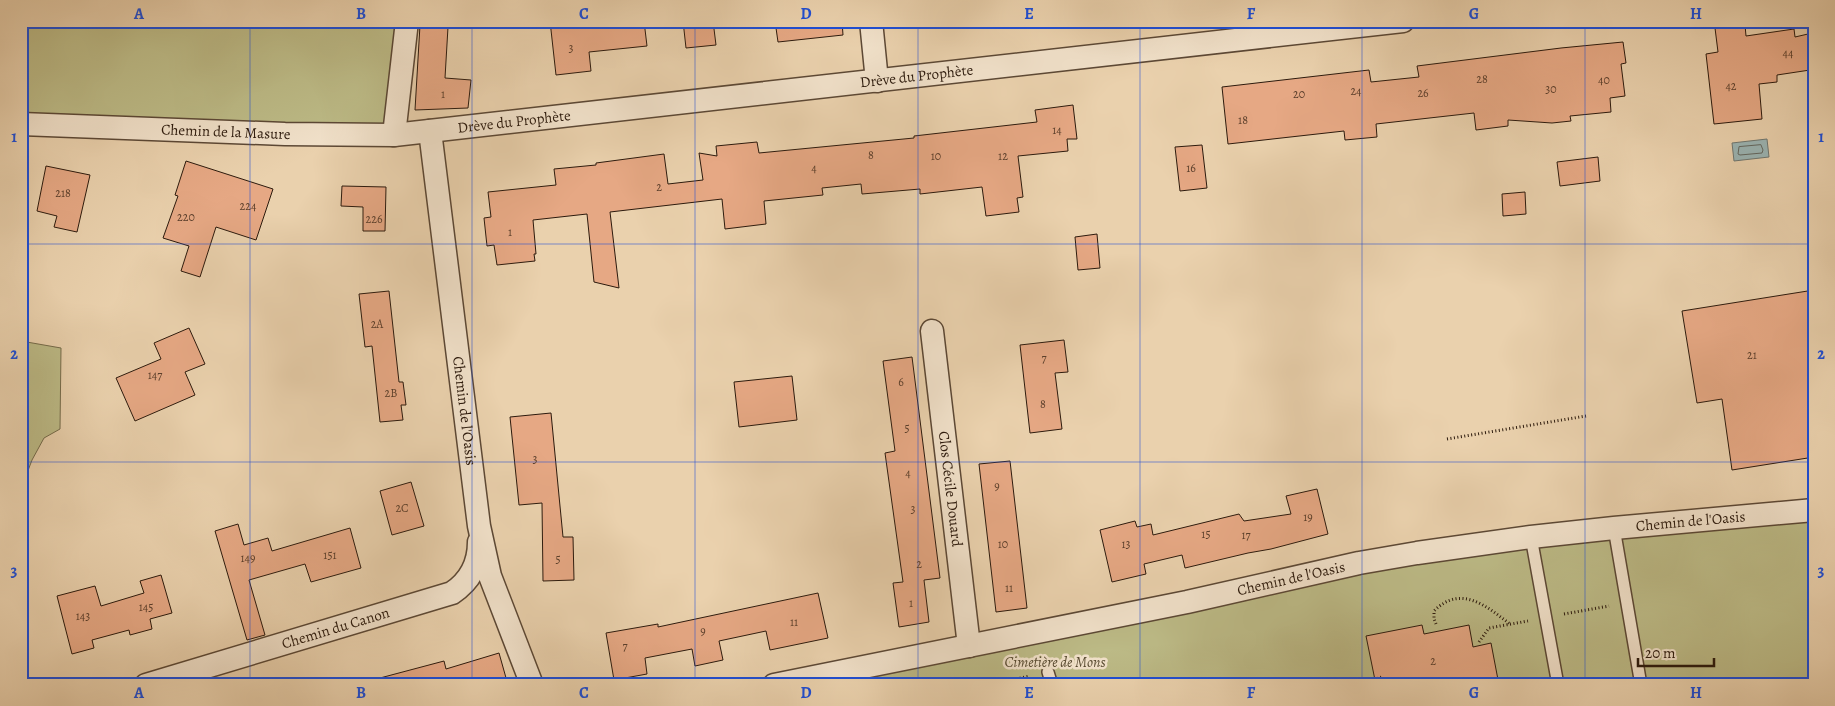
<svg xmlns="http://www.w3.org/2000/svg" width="1835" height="706" font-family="Alegreya,serif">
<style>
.green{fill:#bcba86;stroke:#746a4a}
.water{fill:#9bb5b4;stroke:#6f7771}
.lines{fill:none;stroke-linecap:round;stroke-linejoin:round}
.shore{stroke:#646860;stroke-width:1}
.building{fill:#e6a884;stroke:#2c1a0d}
.service-casing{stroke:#5c4835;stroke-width:14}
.minor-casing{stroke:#5c4835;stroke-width:25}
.path{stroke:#2c1a0d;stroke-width:3;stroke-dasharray:1 2.5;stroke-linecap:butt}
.service{stroke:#f1e1ca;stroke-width:11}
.minor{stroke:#f1e1ca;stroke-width:22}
.grid{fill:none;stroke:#1d4ed8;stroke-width:1;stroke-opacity:0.55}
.labels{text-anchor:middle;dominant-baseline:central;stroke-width:5;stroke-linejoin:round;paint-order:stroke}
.number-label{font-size:12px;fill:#5a3e2b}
.street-label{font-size:15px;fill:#2c1a0d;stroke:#f1e1ca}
.park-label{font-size:15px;font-style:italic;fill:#574a31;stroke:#f1e1ca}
.neatline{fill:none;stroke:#1d4ed8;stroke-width:2}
.grid-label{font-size:16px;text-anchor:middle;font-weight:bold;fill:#1d4ed8}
</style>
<rect width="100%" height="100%" fill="#ead1ad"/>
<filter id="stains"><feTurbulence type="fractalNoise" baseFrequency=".004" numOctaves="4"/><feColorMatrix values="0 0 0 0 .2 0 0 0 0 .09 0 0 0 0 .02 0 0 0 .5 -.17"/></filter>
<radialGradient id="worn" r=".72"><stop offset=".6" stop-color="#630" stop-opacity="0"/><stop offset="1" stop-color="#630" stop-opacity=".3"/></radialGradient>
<path class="green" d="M 21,21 L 407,21 L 394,135 L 21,124 Z
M 21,341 L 61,348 L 60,429 L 44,438 L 32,460 L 21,489 Z
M 1804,511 L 1814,535 L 1814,685 L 1754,685 L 1746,680 L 1740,685 L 824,685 L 1293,579 Z"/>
<path class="water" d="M 1767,139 L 1769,157 L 1734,161 L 1732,143 Z"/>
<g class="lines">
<path class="shore" d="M 1761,145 L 1763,150 L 1762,153 L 1740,155 L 1738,154 L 1739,147 Z"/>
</g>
<path class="building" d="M 550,21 L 644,21 L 647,46 L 589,52 L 591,71 L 556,75 Z
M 683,21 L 713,21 L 716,45 L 686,48 Z
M 775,21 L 842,21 L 843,35 L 778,42 Z
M 420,25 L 448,27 L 445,78 L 471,80 L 468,108 L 415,110 Z
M 1745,25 L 1746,36 L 1794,29 L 1795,37 L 1808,34 L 1810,70 L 1777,75 L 1777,82 L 1759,84 L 1762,119 L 1714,124 L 1706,54 L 1718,52 L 1715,28 Z
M 1623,42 L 1626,63 L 1621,64 L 1625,96 L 1610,98 L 1611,112 L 1570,116 L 1571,121 L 1552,123 L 1508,120 L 1508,126 L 1476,130 L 1474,113 L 1376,124 L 1377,137 L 1345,140 L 1344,131 L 1228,144 L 1222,87 L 1369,70 L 1371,82 L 1419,77 L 1417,66 L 1561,48 Z
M 1073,105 L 1077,139 L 1067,139 L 1068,151 L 1018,156 L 1023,197 L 1017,198 L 1019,212 L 986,216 L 982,187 L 920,194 L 920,189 L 862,194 L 861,184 L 822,188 L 823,195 L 764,201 L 766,224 L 725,229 L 722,199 L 610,212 L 619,288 L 594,282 L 587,214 L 533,220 L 536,254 L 534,254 L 535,261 L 497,265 L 494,245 L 487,246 L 484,218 L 491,217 L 488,192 L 556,185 L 554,169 L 596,165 L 596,163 L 664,154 L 668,184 L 703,180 L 699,153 L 717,156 L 716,146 L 757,142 L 759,153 L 914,138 L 914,136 L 1037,122 L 1035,110 Z
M 1202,145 L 1207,188 L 1180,191 L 1175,147 Z
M 1598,157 L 1600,181 L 1560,186 L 1557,162 Z
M 186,161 L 273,189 L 256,240 L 216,227 L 200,277 L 181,271 L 189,246 L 163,238 L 178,196 L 175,195 Z
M 46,166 L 90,175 L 77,232 L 54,227 L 57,216 L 37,211 Z
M 342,186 L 386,187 L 385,231 L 363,231 L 363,207 L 341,206 Z
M 1525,192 L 1526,214 L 1503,216 L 1502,194 Z
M 1097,234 L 1100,268 L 1078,270 L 1075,237 Z
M 1814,290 L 1814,457 L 1732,470 L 1722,399 L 1697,403 L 1682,311 Z
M 389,291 L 399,382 L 403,382 L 406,405 L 401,405 L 403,420 L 380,422 L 372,346 L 365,347 L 359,294 Z
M 189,328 L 205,364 L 185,372 L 195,395 L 135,421 L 116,378 L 161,359 L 154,343 Z
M 1064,340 L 1068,372 L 1055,373 L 1062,429 L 1030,433 L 1020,345 Z
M 912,357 L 940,578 L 924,580 L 929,622 L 899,627 L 893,583 L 903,582 L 885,453 L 895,451 L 883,361 Z
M 792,376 L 797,420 L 739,427 L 734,382 Z
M 551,413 L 563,537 L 573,537 L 574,580 L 543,581 L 542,503 L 519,505 L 510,417 Z
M 1010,461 L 1027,608 L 996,612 L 979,464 Z
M 411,482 L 424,526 L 392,535 L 380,491 Z
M 1317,489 L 1328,534 L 1271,549 L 1248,553 L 1185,568 L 1182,555 L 1144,564 L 1146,574 L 1112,582 L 1100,530 L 1135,521 L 1137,527 L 1151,524 L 1153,535 L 1239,514 L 1244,521 L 1291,514 L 1286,496 Z
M 238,524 L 244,545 L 268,538 L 272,551 L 350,528 L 361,568 L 311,582 L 305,564 L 249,580 L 265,635 L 247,640 L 215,531 Z
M 161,575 L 172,613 L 150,619 L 152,629 L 130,635 L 129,630 L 92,640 L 94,648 L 72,654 L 57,596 L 95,586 L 101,606 L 144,593 L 140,581 Z
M 818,593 L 828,638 L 770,650 L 766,631 L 719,641 L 723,660 L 695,666 L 692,649 L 645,658 L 647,674 L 614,680 L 606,633 L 658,624 L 658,627 Z
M 1422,625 L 1424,634 L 1469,625 L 1473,647 L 1491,643 L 1499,685 L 1376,685 L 1366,636 Z
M 499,653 L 508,685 L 380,685 L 380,678 L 444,661 L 446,669 Z"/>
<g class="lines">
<g class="service-casing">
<path id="service" d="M 1614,528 L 1641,685
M 1531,537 L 1558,685
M 1048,672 L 1052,685"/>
</g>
<g class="minor-casing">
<g id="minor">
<path d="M 871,21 L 877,81"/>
<path id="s1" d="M 21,124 L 285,134 L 394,135 L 1403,21"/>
<path id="s2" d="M 430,131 L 479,526 L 490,576 L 532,685"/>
<path d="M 394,135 L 407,21"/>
<path id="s3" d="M 932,331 L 969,646"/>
<path id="s4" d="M 146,685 L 452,593 C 470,581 479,564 479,542"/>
<path id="s5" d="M 774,685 L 1187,602 L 1359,563 L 1417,553 L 1531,537 L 1614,528 L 1814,510"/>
</g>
</g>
<path class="path" d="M 1447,439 L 1586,416
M 1564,614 L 1609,606
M 1436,624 L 1434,619 L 1434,611 C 1461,584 1486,606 1510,624
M 1479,642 L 1489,628 L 1528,621
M 989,685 L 1030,676
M 1357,685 L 1382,677"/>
<use href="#service" class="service"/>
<use href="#minor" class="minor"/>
</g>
<path class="grid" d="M 250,21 L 250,685M 472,21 L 472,685M 695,21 L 695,685M 918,21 L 918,685M 1140,21 L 1140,685M 1362,21 L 1362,685M 1585,21 L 1585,685M 21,244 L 1814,244M 21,462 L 1814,462"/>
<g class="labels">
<g class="number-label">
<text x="571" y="48">3</text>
<text x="1788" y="53">44</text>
<text x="1482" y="79">28</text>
<text x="1604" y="80">40</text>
<text x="1731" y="86">42</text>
<text x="1551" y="89">30</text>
<text x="1356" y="91">24</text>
<text x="1423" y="93">26</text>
<text x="443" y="94">1</text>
<text x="1299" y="94">20</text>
<text x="1243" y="120">18</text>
<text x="1057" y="130">14</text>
<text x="871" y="155">8</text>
<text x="936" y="156">10</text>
<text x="1003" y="156">12</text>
<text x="814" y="168">4</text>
<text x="1191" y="168">16</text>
<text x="659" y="187">2</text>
<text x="63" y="193">218</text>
<text x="248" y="206">224</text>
<text x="186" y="217">220</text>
<text x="374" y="219">226</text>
<text x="510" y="232">1</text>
<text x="377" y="324">2A</text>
<text x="1752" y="355">21</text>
<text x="1044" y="358">7</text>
<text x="155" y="375">147</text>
<text x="901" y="382">6</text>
<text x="391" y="393">2B</text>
<text x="1043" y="404">8</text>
<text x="907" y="428">5</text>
<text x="535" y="459">3</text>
<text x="908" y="473">4</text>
<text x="997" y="486">9</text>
<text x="402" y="508">2C</text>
<text x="913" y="509">3</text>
<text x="1308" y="517">19</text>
<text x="1206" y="534">15</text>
<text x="1246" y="535">17</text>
<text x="1003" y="544">10</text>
<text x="1126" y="544">13</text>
<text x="330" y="555">151</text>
<text x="248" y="558">149</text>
<text x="558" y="559">5</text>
<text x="919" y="564">2</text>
<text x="1009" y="588">11</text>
<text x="911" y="603">1</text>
<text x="146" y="607">145</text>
<text x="83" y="616">143</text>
<text x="794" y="622">11</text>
<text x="703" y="631">9</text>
<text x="625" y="646">7</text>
<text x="1433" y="661">2</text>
</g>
<g class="street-label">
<text stroke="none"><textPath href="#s1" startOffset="899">Drève du Prophète</textPath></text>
<text stroke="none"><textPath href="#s1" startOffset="494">Drève du Prophète</textPath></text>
<text stroke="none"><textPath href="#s1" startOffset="205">Chemin de la Masure</textPath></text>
<text stroke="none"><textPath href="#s2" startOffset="282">Chemin de l'Oasis</textPath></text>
<text stroke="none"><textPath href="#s3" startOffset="159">Clos Cécile Douard</textPath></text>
<text stroke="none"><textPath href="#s5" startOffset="932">Chemin de l'Oasis</textPath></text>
<text stroke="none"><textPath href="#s5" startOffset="528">Chemin de l'Oasis</textPath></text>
<text stroke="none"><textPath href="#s4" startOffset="198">Chemin du Canon</textPath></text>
</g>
<g class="park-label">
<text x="1055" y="662">Cimetière de Mons</text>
</g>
</g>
<rect width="1835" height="706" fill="none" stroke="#ead1ad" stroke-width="55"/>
<path d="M1638 658v8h76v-8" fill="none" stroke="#2c1a0d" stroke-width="2.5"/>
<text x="1645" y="658" font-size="15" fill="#2c1a0d" stroke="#f1e1ca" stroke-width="4" paint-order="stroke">20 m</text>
<rect x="28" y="28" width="1780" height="650" class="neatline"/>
<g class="grid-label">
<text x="139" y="19">A</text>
<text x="361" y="19">B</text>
<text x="584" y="19">C</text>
<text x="806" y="19">D</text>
<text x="1029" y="19">E</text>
<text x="1251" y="19">F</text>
<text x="1474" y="19">G</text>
<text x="1696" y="19">H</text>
<text x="14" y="142">1</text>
<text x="1821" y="142">1</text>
<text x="14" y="359">2</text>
<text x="1821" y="359">2</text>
<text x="14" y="576">3</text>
<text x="1821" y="576">3</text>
<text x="139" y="698">A</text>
<text x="361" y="698">B</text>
<text x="584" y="698">C</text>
<text x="806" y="698">D</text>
<text x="1029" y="698">E</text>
<text x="1251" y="698">F</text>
<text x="1474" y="698">G</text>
<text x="1696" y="698">H</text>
</g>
<rect width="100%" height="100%" filter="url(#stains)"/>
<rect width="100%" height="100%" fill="url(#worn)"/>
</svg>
